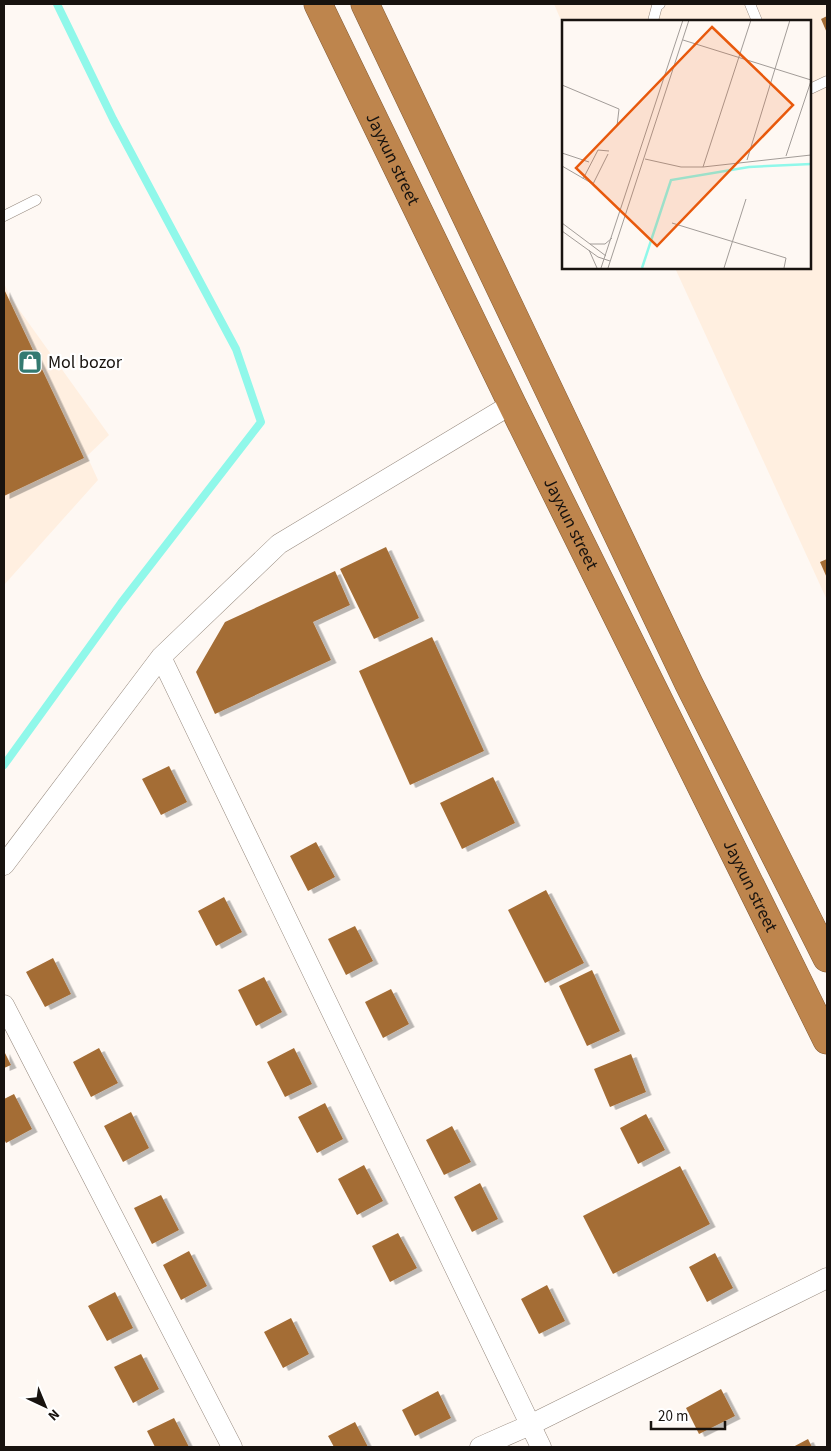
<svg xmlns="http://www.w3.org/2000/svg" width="831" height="1451" font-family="'Source Sans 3',sans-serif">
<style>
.built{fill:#ffefe0}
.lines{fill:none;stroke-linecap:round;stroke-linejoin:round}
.stream{stroke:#90f8ea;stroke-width:8}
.building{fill:#a46d36;filter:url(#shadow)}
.lane-casing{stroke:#978a7f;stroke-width:11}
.street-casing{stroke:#978a7f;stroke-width:21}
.highway-casing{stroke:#845d37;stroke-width:29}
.lane{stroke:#fff;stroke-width:10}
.street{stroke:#fff;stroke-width:20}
.highway{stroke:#be854d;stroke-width:28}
.labels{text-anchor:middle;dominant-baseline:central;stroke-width:4.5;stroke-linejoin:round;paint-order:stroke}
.street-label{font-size:18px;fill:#18130f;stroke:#fff}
.poi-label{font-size:18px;fill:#18130f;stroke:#fff;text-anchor:start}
.inset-river{fill:none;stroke:#90f8ea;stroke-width:2.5}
.inset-road{fill:none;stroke:#a29c98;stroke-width:1}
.view{fill:#e8590c;fill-opacity:0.15;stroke:#e8590c;stroke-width:2.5}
.inset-edge{fill:none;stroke:#18130f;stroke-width:2.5}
</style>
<defs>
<filter id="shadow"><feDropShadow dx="5.5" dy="3" stdDeviation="0" flood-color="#0004"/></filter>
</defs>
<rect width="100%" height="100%" fill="#fef8f3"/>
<path class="built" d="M 554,4 L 827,4 L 827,600 L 675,268 L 810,268 L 810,21 L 564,21 L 563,25 Z
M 4,283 L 10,297 L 109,435 L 87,456 L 98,480 L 4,585 Z"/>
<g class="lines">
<path class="stream" d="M 4,765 L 121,603 L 261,422 L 236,349 L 113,119 L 57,4"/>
</g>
<path class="building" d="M 827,16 L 827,33 L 821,19 Z
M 4,289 L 84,458 L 4,496 Z
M 386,547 L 419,618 L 374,639 L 340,569 Z
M 827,559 L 827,578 L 820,562 Z
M 335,571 L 350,605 L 313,622 L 331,660 L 215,714 L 196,672 L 225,622 Z
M 432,637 L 484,751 L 410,785 L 359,671 Z
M 169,766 L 187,802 L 161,815 L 142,779 Z
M 493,777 L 515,823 L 462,849 L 440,803 Z
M 316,842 L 335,877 L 308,891 L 290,856 Z
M 546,890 L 584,963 L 545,983 L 508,910 Z
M 224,897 L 242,932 L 216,946 L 198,911 Z
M 355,926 L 373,961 L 346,975 L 328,939 Z
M 53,958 L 71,994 L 45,1007 L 26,972 Z
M 592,970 L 620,1031 L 587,1046 L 559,986 Z
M 264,977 L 282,1012 L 256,1026 L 238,990 Z
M 391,989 L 409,1024 L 383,1038 L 365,1002 Z
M 99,1048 L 118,1083 L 91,1097 L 73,1062 Z
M 294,1048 L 312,1084 L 285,1097 L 267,1062 Z
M 4,1051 L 11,1065 L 4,1068 Z
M 631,1054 L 646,1092 L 610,1107 L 594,1069 Z
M 14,1094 L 32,1129 L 6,1143 L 4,1139 L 4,1099 Z
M 325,1103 L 343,1139 L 317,1153 L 298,1117 Z
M 131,1112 L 149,1148 L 123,1162 L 104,1126 Z
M 646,1114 L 665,1150 L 638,1164 L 620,1128 Z
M 452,1126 L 471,1162 L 444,1175 L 426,1140 Z
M 364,1165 L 383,1201 L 357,1215 L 338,1179 Z
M 680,1166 L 710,1224 L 613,1274 L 583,1216 Z
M 480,1183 L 498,1219 L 472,1232 L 454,1197 Z
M 161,1195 L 179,1230 L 152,1244 L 134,1208 Z
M 398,1233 L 417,1268 L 390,1282 L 372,1246 Z
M 189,1251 L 207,1286 L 181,1300 L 163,1265 Z
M 715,1253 L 733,1288 L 707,1302 L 689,1267 Z
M 547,1285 L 565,1321 L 539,1334 L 521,1299 Z
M 115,1292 L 133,1328 L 107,1341 L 88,1306 Z
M 291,1318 L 309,1354 L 283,1368 L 264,1332 Z
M 141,1354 L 159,1389 L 133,1403 L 114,1367 Z
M 721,1389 L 735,1416 L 699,1434 L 686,1408 Z
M 438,1391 L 451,1418 L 415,1436 L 402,1410 Z
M 174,1418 L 189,1447 L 155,1447 L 147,1431 Z
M 355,1422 L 368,1447 L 334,1447 L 328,1436 Z
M 808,1439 L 812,1447 L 793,1447 Z"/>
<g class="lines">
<g class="lane-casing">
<path id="lane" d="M 750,4 L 757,21
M 653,21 L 657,6 L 660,4
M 810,89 L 827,81
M 4,216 L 36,200"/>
</g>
<g class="street-casing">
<path id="street" d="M 161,657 L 541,1447
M 4,865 L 161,657 L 279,544 L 512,404
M 4,1005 L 232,1447
M 480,1447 L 530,1425 L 827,1278"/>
</g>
<g class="highway-casing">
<g id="highway">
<path id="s1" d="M 318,4 L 512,404 L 827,1040"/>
<path d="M 365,4 L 689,684 L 827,958"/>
</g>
</g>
<use href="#lane" class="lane"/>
<use href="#street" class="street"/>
<use href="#highway" class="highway"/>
</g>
<defs>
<g id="shop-square" transform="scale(1.25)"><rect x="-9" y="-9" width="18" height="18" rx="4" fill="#337a71" stroke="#fff"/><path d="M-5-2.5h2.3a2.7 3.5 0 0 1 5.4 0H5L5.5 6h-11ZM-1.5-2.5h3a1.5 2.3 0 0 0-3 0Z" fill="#fff"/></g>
</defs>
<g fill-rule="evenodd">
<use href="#shop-square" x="30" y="362"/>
</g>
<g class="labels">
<g class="street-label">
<text stroke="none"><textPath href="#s1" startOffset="172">Jayxun street</textPath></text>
<text stroke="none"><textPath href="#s1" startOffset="578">Jayxun street</textPath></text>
<text stroke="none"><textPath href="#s1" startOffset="982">Jayxun street</textPath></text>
</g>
<g class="poi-label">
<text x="48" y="362">Mol bozor</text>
</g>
</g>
<g transform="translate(562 20)">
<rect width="249" height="249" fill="#fef8f3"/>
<path class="inset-river" d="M 80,248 L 109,160 L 187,147 L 249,144"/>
<path class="inset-road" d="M 121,20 L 249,60M 0,65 L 57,89 L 55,106M 0,133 L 27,142M 224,136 L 249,61M 83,139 L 119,147 L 141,147 L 249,135M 185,140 L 228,0M 0,146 L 31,164 L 46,134M 141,147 L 189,0M 21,159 L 36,130 L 47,131M 0,203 L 44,236M 110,203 L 224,238 L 222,248M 0,211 L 36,237 L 48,241M 28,224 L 43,224 L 50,218M 27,230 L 35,248M 39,248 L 121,0M 46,248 L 127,0M 162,248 L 184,179"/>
<path class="view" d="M 150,7 L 231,85 L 95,226 L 14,148 Z"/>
<rect width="249" height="249" class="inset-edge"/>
</g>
<rect width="831" height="1451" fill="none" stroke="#18130f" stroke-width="10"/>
<g transform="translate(45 1406) rotate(136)" stroke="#ffffff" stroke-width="4" paint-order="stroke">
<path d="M0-4L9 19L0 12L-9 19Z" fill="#18130f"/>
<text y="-8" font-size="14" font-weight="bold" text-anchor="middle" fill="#18130f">N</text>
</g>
<path d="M651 1421v8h74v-8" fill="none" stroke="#18130f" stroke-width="2.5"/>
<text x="658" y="1421" font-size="15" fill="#18130f" stroke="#ffffff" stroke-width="4" paint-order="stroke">20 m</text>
</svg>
